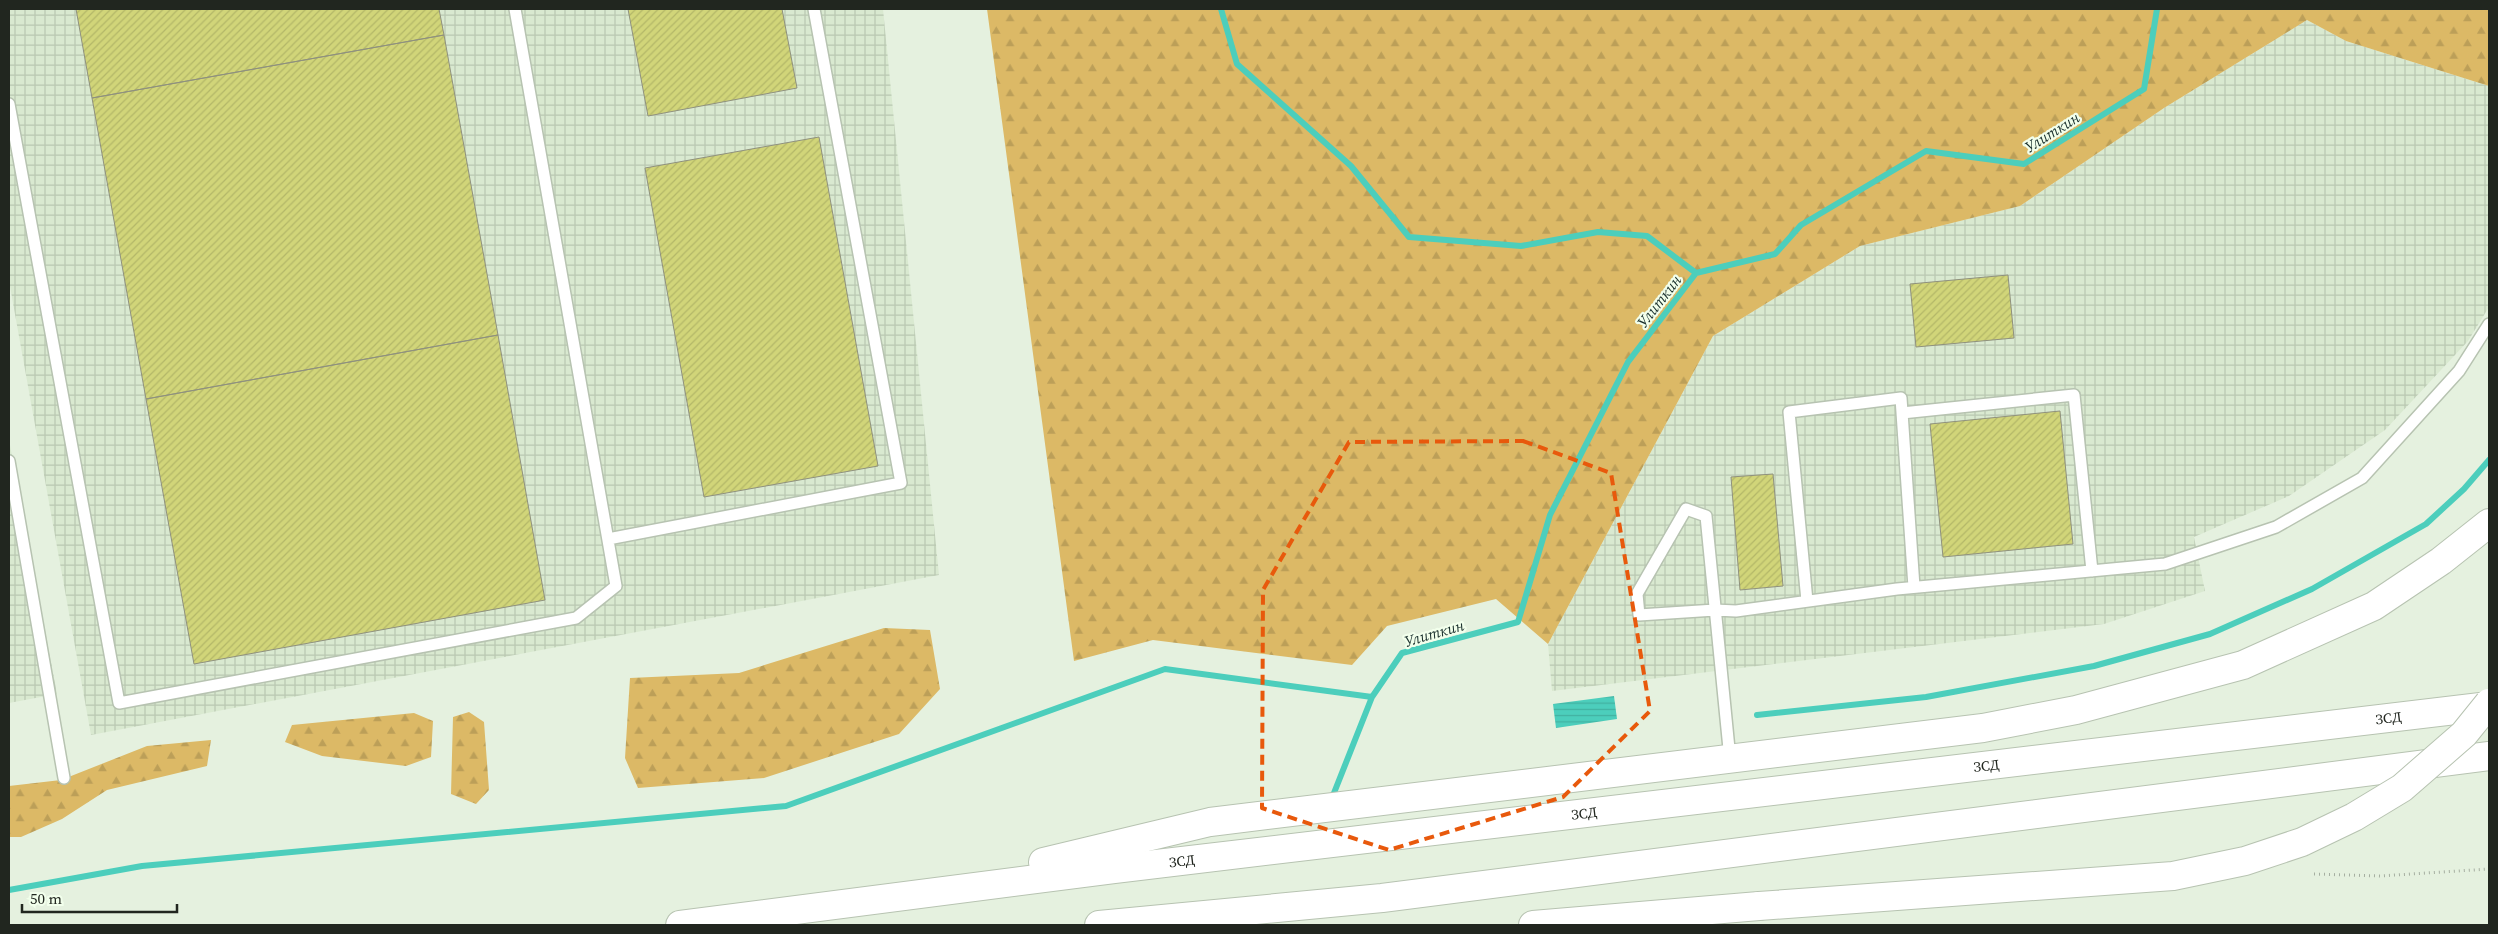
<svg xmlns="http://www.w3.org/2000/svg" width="2498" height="934" font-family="'Source Serif 4',serif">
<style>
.industrial{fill:url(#industrial-grid)}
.forest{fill:url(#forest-firs)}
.water{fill:url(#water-rules)}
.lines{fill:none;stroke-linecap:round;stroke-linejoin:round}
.stream{stroke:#4ccebc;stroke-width:6}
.building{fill:url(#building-hatch);stroke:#8f917e}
.service-casing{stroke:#b7c3b1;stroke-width:14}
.motorway-casing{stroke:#b7c3b1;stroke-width:30}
.path{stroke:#a6afa1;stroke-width:3;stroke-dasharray:1 4;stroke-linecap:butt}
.service{stroke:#fff;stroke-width:11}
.motorway{stroke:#fff;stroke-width:28}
.motorway-bridge-casing{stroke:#b7c3b1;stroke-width:30;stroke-linecap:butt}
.motorway-bridge{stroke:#fff;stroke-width:28}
.marked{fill:none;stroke:#e8590c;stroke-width:4;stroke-dasharray:10 6;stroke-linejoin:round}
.labels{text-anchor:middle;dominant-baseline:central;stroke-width:4.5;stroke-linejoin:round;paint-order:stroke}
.street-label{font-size:14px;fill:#21261f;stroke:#f2ffec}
.water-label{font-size:15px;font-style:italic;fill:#182e2b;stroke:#f2ffec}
</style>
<defs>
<pattern id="industrial-grid" width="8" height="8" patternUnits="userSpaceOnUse" patternTransform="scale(1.25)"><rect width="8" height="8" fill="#d9e9d0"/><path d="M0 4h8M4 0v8" fill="none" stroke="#bac8b2"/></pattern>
<pattern id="forest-firs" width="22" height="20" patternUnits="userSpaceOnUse" patternTransform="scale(1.25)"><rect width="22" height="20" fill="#dcb966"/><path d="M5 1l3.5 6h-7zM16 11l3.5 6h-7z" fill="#bc9f58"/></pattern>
<pattern id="water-rules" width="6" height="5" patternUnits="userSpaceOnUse" patternTransform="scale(1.25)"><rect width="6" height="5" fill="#4ccebc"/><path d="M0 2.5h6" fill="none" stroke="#42b1a1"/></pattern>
<pattern id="building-hatch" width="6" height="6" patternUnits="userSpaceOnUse" patternTransform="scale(1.25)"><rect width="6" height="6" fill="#d1d579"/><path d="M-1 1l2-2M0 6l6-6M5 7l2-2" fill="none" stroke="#b3b768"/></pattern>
</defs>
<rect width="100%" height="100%" fill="#e5f1df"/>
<path class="industrial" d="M 9,9 L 883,9 L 939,575 L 91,735 L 9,281 Z
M 2307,20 L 2346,41 L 2489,86 L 2489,307 L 2468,341 L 2385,430 L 2289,496 L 2194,537 L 2205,591 L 2104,624 L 1552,691 L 1548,644 L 1713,336 L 1860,246 L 2020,206 L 2164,108 Z
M 9,440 L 57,694 L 9,703 Z"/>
<path class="forest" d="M 987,9 L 2489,9 L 2489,86 L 2346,41 L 2307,20 L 2164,108 L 2020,206 L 1860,246 L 1713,336 L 1548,644 L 1496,599 L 1387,626 L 1352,665 L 1153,640 L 1074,661 Z
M 884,628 L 930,630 L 940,689 L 899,734 L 764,778 L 638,788 L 625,758 L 630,678 L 739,673 Z
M 469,712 L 484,722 L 489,790 L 476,804 L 451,794 L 453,717 Z
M 414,713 L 433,721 L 431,757 L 406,766 L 322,756 L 285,742 L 292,725 Z
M 211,740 L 207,766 L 107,790 L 62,819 L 21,837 L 9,837 L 9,786 L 61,780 L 147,746 Z"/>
<path class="water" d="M 1614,696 L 1617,719 L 1556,728 L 1553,704 Z"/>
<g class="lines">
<path class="stream" d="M 1221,9 L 1237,64 L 1351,166 L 1409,237 L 1521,246 L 1598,232 L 1647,236 L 1696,273
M 1757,715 L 1926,697 L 2094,666 L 2210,634 L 2312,589 L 2426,524 L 2464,489 L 2489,460
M 1332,798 L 1372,697 L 1402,653 L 1518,622 L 1550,515 L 1628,362 L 1696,273 L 1775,254 L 1801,225 L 1926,151 L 2024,164 L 2144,89 L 2157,9
M 9,890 L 142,866 L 786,806 L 1165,669 L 1372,697"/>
</g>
<path class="building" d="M 76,9 L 439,9 L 444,35 L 92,98 Z
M 628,9 L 782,9 L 797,88 L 648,116 Z
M 444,35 L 498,335 L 146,399 L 92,98 Z
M 819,137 L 878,466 L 704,497 L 645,168 Z
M 2008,275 L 2014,338 L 1916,347 L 1910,284 Z
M 498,335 L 545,600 L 194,664 L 146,399 Z
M 2060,411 L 2073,544 L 1943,557 L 1930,424 Z
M 1773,474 L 1783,586 L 1740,590 L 1731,477 Z"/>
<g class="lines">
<g class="service-casing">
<path id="service" d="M 9,104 L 119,703 L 576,618 L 616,586 L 515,9
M 1902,413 L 2074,395 L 2092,571
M 9,461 L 64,778
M 608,539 L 901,483 L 814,9
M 1807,601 L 1789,412 L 1901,398 L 1914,587
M 1730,759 L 1706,516 L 1686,509 L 1637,594 L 1639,615 L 1715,610 L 1736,611 L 1897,589 L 2165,564 L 2276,527 L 2362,478 L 2459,371 L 2489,324"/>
</g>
<g class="motorway-casing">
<g id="motorway">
<path d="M 1043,862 L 1210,822 L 1983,728 L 2076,710 L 2243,665 L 2374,606 L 2441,561 L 2489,523"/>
<path id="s1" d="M 680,925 L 1114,869 L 2489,706"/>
<path d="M 1099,925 L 1382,898 L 2489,756"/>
<path d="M 1533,925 L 1759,906"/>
</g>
</g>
<path class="path" d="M 2314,874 L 2380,876 L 2489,869"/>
<use href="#service" class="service"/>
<use href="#motorway" class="motorway"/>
<g class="motorway-bridge-casing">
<path id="motorway-bridge" d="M 1759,906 L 2173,876 L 2245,861 L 2302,842 L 2354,817 L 2402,788 L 2464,734 L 2489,703"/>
</g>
<use href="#motorway-bridge" class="motorway-bridge"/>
</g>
<path class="marked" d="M 1523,441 L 1611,473 L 1650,711 L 1563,797 L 1389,850 L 1262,808 L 1263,590 L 1349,442 Z"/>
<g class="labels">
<g class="street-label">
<text stroke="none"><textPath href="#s1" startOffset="1721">ЗСД</textPath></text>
<text stroke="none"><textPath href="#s1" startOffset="1316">ЗСД</textPath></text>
<text stroke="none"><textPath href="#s1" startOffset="911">ЗСД</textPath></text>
<text stroke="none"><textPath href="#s1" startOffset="506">ЗСД</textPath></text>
</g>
<g class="water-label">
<text transform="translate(2052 132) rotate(-32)">Улиткин</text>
<text transform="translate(1659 301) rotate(-52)">Улиткин</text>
<text transform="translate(1434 633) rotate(-16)">Улиткин</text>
</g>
</g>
<rect width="2498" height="934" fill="none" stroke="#21261f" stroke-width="20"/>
<path d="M22 904v8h155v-8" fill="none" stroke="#21261f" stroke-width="2.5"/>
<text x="30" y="904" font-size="15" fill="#21261f" stroke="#f2ffec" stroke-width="4" paint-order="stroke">50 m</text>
</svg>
